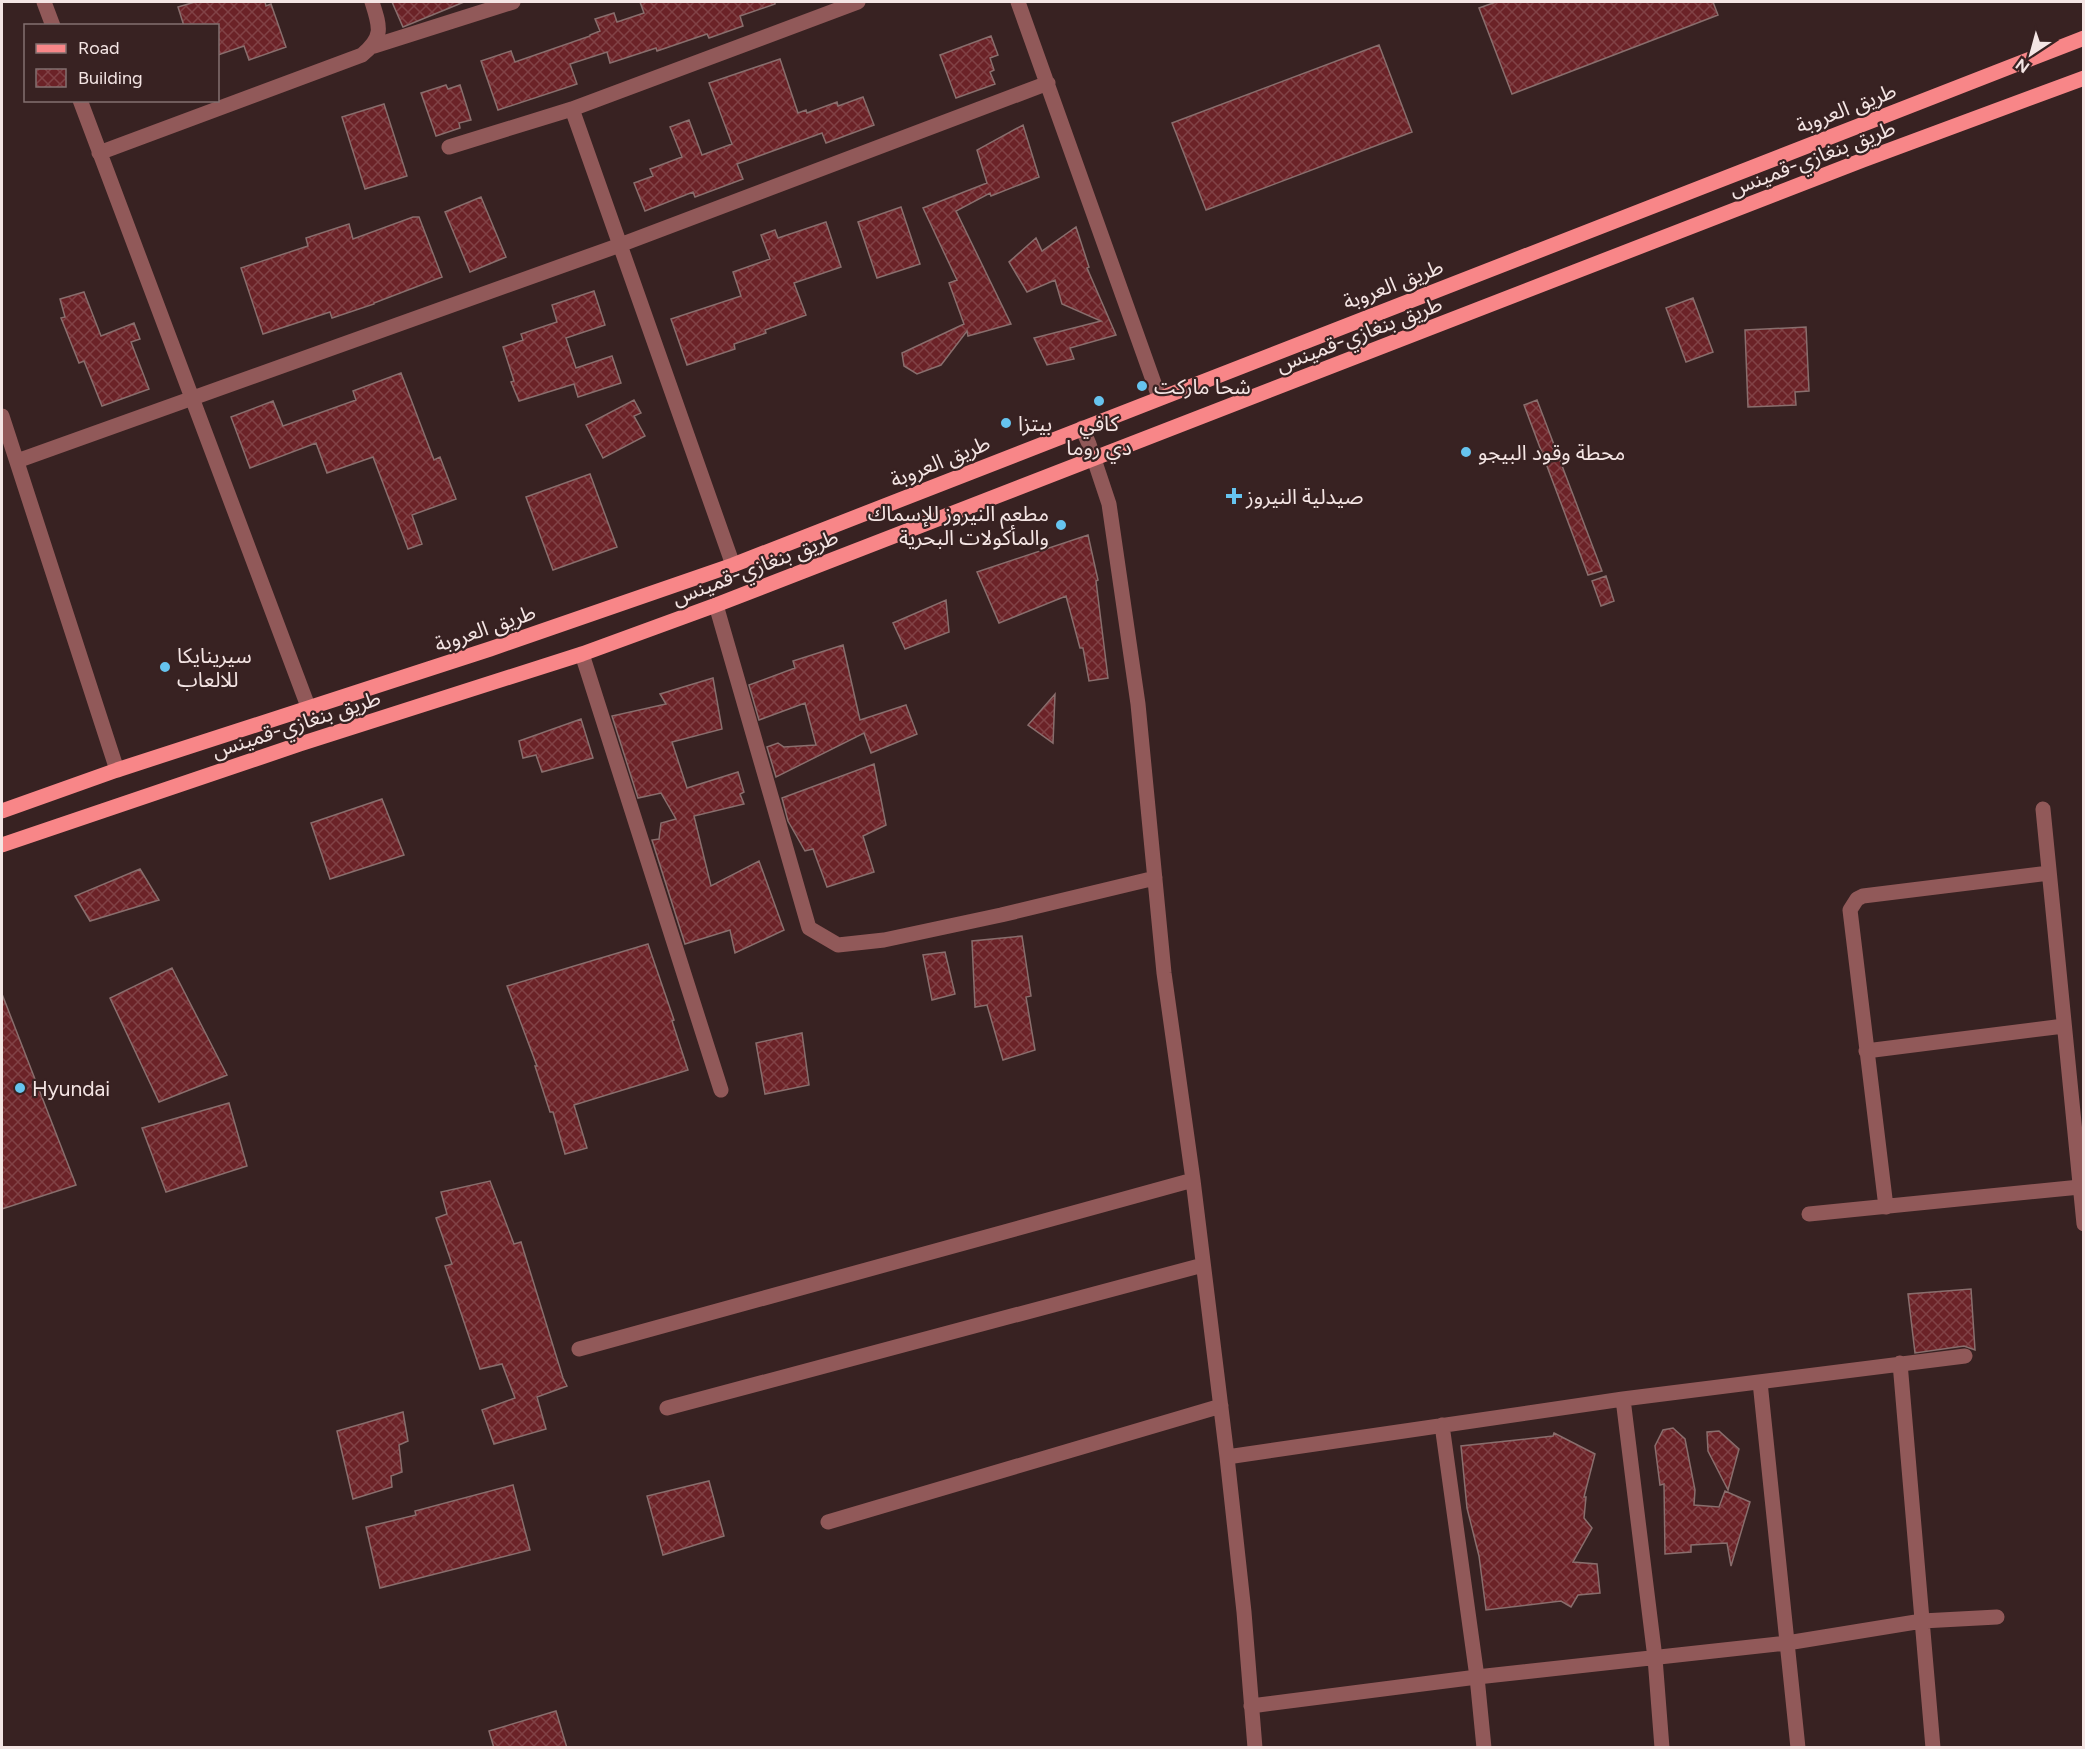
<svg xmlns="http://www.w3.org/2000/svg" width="2085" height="1749" font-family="Figtree,'Noto Sans Arabic',sans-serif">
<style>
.building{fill:url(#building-cross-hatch);stroke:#896e6d;stroke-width:1.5}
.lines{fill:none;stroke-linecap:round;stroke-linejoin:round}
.street{stroke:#915959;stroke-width:15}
.primary{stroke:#f88688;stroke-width:15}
.poi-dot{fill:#66c4ef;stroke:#382222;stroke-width:2}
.labels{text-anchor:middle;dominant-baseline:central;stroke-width:4.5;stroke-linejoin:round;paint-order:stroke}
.street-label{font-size:21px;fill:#f4e5e4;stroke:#382222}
.poi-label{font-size:21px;fill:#f4e5e4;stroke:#382222;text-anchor:start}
</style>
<defs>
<pattern id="building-cross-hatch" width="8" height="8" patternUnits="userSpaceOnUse" patternTransform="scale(1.5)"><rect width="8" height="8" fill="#6b2227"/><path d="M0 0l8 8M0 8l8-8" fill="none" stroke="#814246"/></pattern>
</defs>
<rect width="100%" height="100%" fill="#382222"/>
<path class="building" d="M 195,2 L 265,2 L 266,6 L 271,4 L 286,47 L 249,60 L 244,46 L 218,55 L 218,26 L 184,26 L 178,7 Z
M 392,2 L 464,2 L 403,27 Z
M 640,2 L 775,2 L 775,4 L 740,16 L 743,26 L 709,38 L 707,34 L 657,51 L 656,48 L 610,63 L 607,52 L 570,64 L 577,84 L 498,110 L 481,61 L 511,51 L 515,62 L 590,36 L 590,35 L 600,31 L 595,19 L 614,13 L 617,22 L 644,13 Z
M 1496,2 L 1713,2 L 1718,15 L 1512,94 L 1479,8 Z
M 991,36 L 998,55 L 990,58 L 994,70 L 990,72 L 995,84 L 956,98 L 940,55 Z
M 1379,45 L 1412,132 L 1206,210 L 1172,123 Z
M 780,59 L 798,113 L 806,110 L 807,113 L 837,102 L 838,106 L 863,97 L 874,125 L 826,143 L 822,133 L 737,164 L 743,179 L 695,197 L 693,192 L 645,211 L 634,183 L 653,176 L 650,169 L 682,157 L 670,127 L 689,120 L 702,155 L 732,144 L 709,83 Z
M 446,85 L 448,89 L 460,85 L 471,120 L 459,123 L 460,128 L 436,136 L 421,93 Z
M 384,104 L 407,176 L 365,189 L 342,117 Z
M 1023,125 L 1039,177 L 991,196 L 990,193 L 956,211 L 1011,324 L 968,336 L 967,331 L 941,365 L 917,374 L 904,366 L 902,353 L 964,324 L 949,283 L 957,280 L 923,208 L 987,183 L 977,150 Z
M 481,197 L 506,257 L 470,272 L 445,212 Z
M 901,207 L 920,264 L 877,278 L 858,222 Z
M 413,217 L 419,217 L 442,277 L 374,303 L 374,304 L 332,318 L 330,312 L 263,334 L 241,268 L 308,246 L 306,238 L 349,224 L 353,239 Z
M 826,222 L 841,267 L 794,283 L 806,315 L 765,330 L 766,333 L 734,344 L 735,349 L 687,365 L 671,319 L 741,296 L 733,272 L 770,259 L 761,235 L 775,230 L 778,238 Z
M 1076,227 L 1089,267 L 1087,268 L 1116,335 L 1070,348 L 1074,359 L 1047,365 L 1034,338 L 1101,321 L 1062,304 L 1055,280 L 1027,292 L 1009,262 L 1036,238 L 1042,251 Z
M 594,291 L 605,325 L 566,338 L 576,368 L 612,356 L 621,383 L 578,397 L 574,384 L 519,401 L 511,382 L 514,381 L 503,347 L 523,340 L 521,334 L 557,322 L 552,305 Z
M 84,292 L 101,336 L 134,323 L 140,339 L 131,342 L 149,389 L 102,406 L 84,361 L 79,363 L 61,318 L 65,317 L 60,299 Z
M 1693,298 L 1713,352 L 1686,362 L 1666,308 Z
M 1806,327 L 1809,391 L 1795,392 L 1796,405 L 1748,407 L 1745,330 Z
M 401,373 L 434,460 L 440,457 L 456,499 L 412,515 L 422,544 L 408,549 L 373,457 L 327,473 L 316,443 L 250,468 L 231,417 L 273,401 L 283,426 L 356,400 L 353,391 Z
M 634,400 L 641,413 L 634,416 L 645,436 L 603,458 L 586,425 Z
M 1537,400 L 1602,571 L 1588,575 L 1524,405 Z
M 590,474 L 617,547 L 553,570 L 526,497 Z
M 1088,535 L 1098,580 L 1096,581 L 1108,678 L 1089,681 L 1083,648 L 1080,648 L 1066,596 L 999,623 L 977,572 Z
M 1606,576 L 1614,601 L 1601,606 L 1592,581 Z
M 946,600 L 949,632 L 905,649 L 893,623 Z
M 843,645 L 860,720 L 906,705 L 917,734 L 871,753 L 864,733 L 776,777 L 767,747 L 778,743 L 784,747 L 816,745 L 805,703 L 759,720 L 749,685 L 795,668 L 793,661 Z
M 713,678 L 722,729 L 672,742 L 687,788 L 738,772 L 744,792 L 740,794 L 744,804 L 694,816 L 711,886 L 759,861 L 784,930 L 735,953 L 730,930 L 685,944 L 652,840 L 659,839 L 661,823 L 676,819 L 661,793 L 638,798 L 612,716 L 666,704 L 660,694 Z
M 1055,694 L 1053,743 L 1028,725 Z
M 581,719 L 593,758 L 542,772 L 536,755 L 523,758 L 519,741 Z
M 874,764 L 886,825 L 863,836 L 874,872 L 827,887 L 813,849 L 805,851 L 788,821 L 782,798 Z
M 382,799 L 404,855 L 330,879 L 311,823 Z
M 140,869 L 159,900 L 90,921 L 75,896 Z
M 1022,936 L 1031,996 L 1026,997 L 1035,1050 L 1003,1060 L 987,1005 L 975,1007 L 972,941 Z
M 648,944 L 674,1020 L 672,1021 L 688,1070 L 574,1105 L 587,1148 L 565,1154 L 553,1112 L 550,1112 L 535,1066 L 537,1066 L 507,986 Z
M 945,952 L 955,994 L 932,1000 L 923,955 Z
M 172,968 L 227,1075 L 159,1102 L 110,998 Z
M 2,994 L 76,1185 L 2,1209 Z
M 802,1033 L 809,1085 L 765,1094 L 756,1043 Z
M 229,1103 L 247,1166 L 166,1192 L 142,1128 Z
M 490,1181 L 514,1244 L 521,1242 L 563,1378 L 567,1386 L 537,1397 L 546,1429 L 494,1444 L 482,1410 L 515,1398 L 502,1364 L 480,1369 L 445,1266 L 452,1264 L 436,1218 L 447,1214 L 441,1192 Z
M 1971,1289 L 1975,1350 L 1964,1346 L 1915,1353 L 1908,1294 Z
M 403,1412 L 408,1441 L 399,1445 L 402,1472 L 391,1476 L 392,1487 L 353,1499 L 337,1431 Z
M 1673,1428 L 1685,1439 L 1695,1490 L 1694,1505 L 1719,1507 L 1725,1491 L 1750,1502 L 1731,1566 L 1727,1543 L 1691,1545 L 1691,1552 L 1665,1554 L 1664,1484 L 1660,1485 L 1655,1446 L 1663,1430 Z
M 1719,1431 L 1739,1449 L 1728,1490 L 1708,1451 L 1707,1432 Z
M 1554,1433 L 1595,1454 L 1584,1497 L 1586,1497 L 1584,1518 L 1592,1528 L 1573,1562 L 1597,1564 L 1600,1593 L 1578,1595 L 1571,1607 L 1561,1601 L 1486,1610 L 1479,1556 L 1467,1508 L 1461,1446 L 1553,1436 Z
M 709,1481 L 724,1536 L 663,1555 L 647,1496 Z
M 513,1485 L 530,1550 L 380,1588 L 366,1527 L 416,1515 L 415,1511 Z
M 556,1711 L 567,1748 L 494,1748 L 489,1731 Z"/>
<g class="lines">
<path class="street" d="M 44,2 L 53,26
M 1018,2 L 1159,397
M 374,46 L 513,2
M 80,100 L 309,709
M 449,147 L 572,109
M 99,153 L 362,55 C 384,37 380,27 372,2
M 2,416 L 117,770
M 1082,428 L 1089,444 L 1109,504 L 1138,704 L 1164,973 L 1193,1180 L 1227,1457 L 1244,1612 L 1255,1748
M 17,461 L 620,245 L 1048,83
M 733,565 L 572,109 L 858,2
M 716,605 L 809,928 L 838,945 L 884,940 L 1001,915 L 1155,878
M 582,654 L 721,1090
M 2043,809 L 2084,1224
M 1866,1051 L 2064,1026
M 1886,1207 L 1850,910 L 1857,899 L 1863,896 L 2049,873
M 1809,1214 L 2080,1187
M 579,1349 L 1193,1180
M 1900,1363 L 1933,1748
M 1760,1382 L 1798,1748
M 1623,1399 L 1655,1658 L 1662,1748
M 667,1408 L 1203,1265
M 1442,1425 L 1477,1677 L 1484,1748
M 1227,1457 L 1623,1399 L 1965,1356
M 828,1522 L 1221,1406
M 1251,1706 L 1477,1677 L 1787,1643 L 1922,1621 L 1997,1617"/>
<path class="primary" d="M 2,811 L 117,770 L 490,649 L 733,565 L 2084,38
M 2,845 L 300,744 L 582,654 L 716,605 L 1863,160 L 2084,78"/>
</g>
<g class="poi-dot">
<circle cx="1142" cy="386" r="6"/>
<circle cx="1099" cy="401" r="6"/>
<circle cx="1006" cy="423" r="6"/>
<circle cx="1466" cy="452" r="6"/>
<path d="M1231 487h6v6h6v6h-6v6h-6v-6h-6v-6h6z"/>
<circle cx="1061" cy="525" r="6"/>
<circle cx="165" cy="667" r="6"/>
<circle cx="20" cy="1088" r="6"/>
</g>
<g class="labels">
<g class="street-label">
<text transform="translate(1846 108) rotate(-21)">طريق العروبة</text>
<text transform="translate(1812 158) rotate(-21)">طريق بنغازي-قمينس</text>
<text transform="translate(1393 284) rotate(-21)">طريق العروبة</text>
<text transform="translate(1359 334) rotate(-21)">طريق بنغازي-قمينس</text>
<text transform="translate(940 461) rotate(-22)">طريق العروبة</text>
<text transform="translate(755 567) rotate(-21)">طريق بنغازي-قمينس</text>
<text transform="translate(485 628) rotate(-19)">طريق العروبة</text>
<text transform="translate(296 724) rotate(-18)">طريق بنغازي-قمينس</text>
</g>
<g class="poi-label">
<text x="1154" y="386">شحا ماركت</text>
<text x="1018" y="423">بيتزا</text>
<text x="1099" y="423" text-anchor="middle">كافي<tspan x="1099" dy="24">دي روما</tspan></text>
<text x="1478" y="452">محطة وقود البيجو</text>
<text x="1246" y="496">صيدلية النيروز</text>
<text x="1049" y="513" text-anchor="end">مطعم النيروز للإسماك<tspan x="1049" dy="24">والمأكولات البحرية</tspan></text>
<text x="177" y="655">سيرينايكا<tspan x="177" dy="24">للالعاب</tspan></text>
<text x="32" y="1088">Hyundai</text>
</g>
</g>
<rect width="2085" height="1749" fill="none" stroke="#f4e5e4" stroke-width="6"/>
<rect x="24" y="24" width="195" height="78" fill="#382222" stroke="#837070" stroke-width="1.5"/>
<rect x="36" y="44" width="30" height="9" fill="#f88688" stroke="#837070" stroke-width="1.5"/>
<text x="78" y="54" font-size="18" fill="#f4e5e4">Road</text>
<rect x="36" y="69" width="30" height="18" fill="url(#building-cross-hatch)" stroke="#837070" stroke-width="1.5"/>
<text x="78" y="84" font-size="18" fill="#f4e5e4">Building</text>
<g transform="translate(2031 54) rotate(216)" stroke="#382222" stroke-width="4.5" paint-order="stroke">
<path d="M0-4.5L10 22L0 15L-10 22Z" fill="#f4e5e4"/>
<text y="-9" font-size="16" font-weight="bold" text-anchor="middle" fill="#f4e5e4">N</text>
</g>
</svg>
